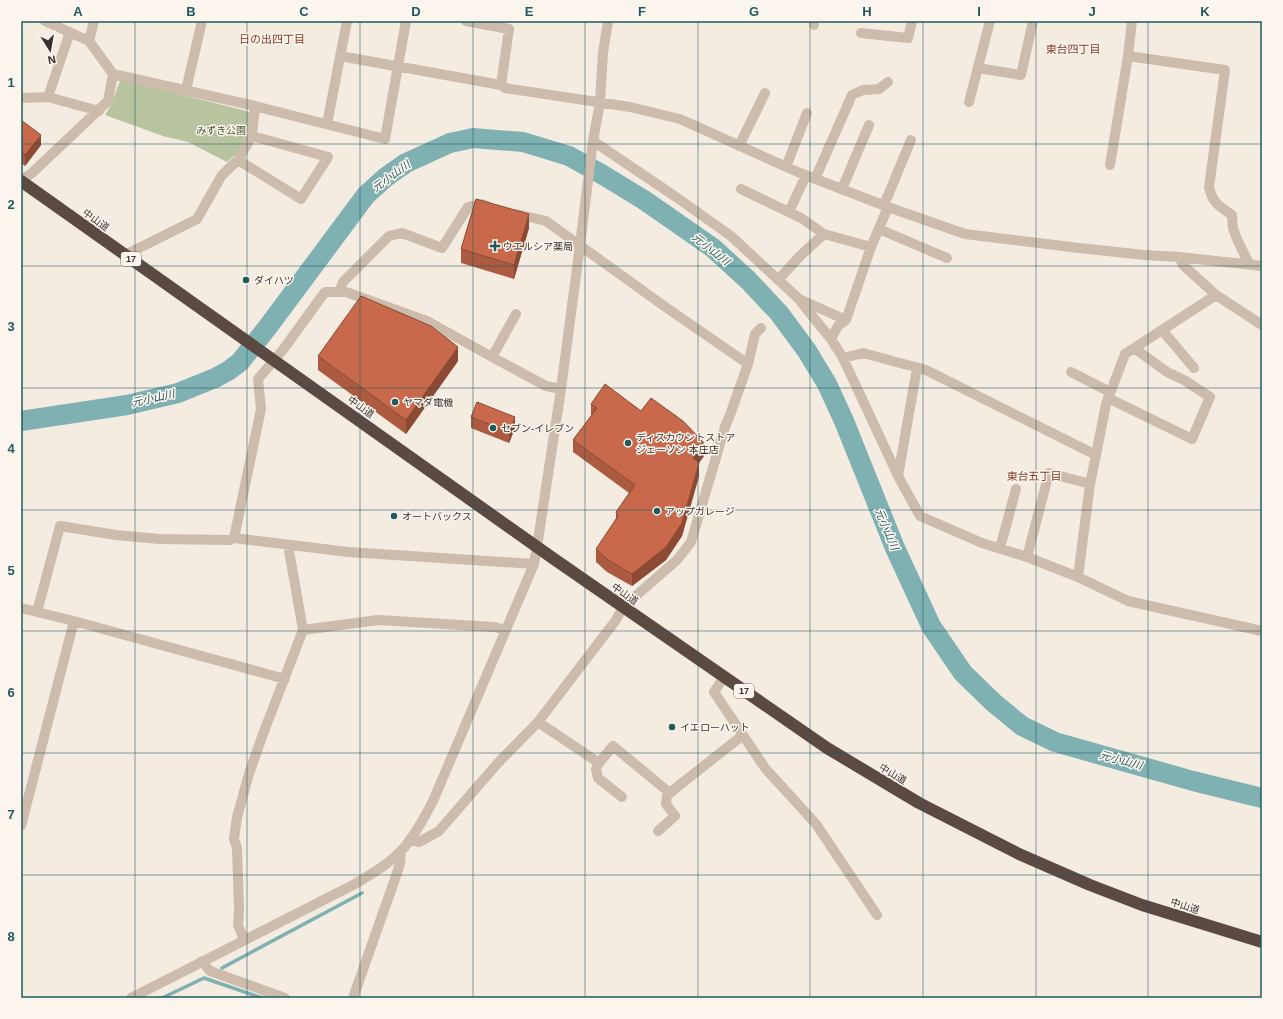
<svg xmlns="http://www.w3.org/2000/svg" width="1283" height="1019" font-family="Arial,'Noto Sans JP',sans-serif">
<style>
.green{fill:#b8c4a0}
.lines{fill:none;stroke-linecap:round;stroke-linejoin:round}
.stream{stroke:#7fb0b2;stroke-width:3.5}
.river{stroke:#7fb0b2;stroke-width:20}
.minor{stroke:#cdbbac;stroke-width:10}
.highway{stroke:#5c4a42;stroke-width:12}
.wall{fill:#ac5a40}
.shaded-wall{fill:#8c4a34}
.building{fill:#c8694b;stroke:#8c4a34}
.grid{fill:none;stroke:#1f5a5e;stroke-width:1;stroke-opacity:0.55}
.poi-dot{fill:#1f5a5e;stroke:#fbf5ee;stroke-width:1.5}
.labels{text-anchor:middle;dominant-baseline:central;stroke-width:3;stroke-linejoin:round;paint-order:stroke}
.shield{fill:#fbf5ee;stroke:#756b66;stroke-width:1}
.shield-label{font-size:9px;font-weight:bold;fill:#3b302b}
.park-label{font-size:10px;fill:#4a5a2e;stroke:#fbf5ee}
.street-label{font-size:10px;fill:#3b302b;stroke:#fbf5ee}
.poi-label{font-size:10px;fill:#3b302b;stroke:#fbf5ee;text-anchor:start}
.neighbourhood-label{font-size:11px;fill:#8c3b22;stroke:#fbf5ee}
.water-label{font-size:11px;font-style:italic;fill:#1f5a5e;stroke:#fbf5ee}
.neatline{fill:none;stroke:#1f5a5e;stroke-width:1.5}
.grid-label{font-size:13px;text-anchor:middle;font-weight:bold;fill:#1f5a5e}
</style>
<rect width="100%" height="100%" fill="#f4ebe1"/>
<path class="green" d="M 124,80 L 246,111 L 250,113 C 250,125 247,141 239,151 C 236,155 231,158 227,162 L 188,142 L 163,136 L 105,115 L 111,105 L 120,81 Z"/>
<g class="lines">
<path class="stream" d="M 222,968 L 362,893
M 162,998 L 204,978 L 262,998"/>
<path class="river" d="M 21,421 L 127,405 L 178,393 L 215,378 L 228,371 L 240,362 L 267,328 L 366,195 L 386,177 L 406,163 L 450,143 L 473,138 L 523,142 L 569,156 L 603,175 L 644,200 L 713,248 L 748,280 L 779,313 L 807,351 L 827,384 L 844,421 L 895,548 L 931,626 L 963,673 L 994,703 L 1022,726 L 1055,742 L 1193,781 L 1262,798"/>
<path class="minor" d="M 45,21 L 89,41 L 113,74 L 255,106 L 385,139 L 406,21
M 466,21 L 509,29 L 501,85
M 814,25 L 814,21
M 861,33 L 908,38 L 912,21
M 89,41 L 94,21
M 340,56 L 501,85 L 505,88 L 630,107 L 680,119 L 800,173 L 888,207 L 965,234 L 1079,248 L 1144,255 L 1179,257 L 1262,266
M 1128,56 L 1225,70 L 1209,187 C 1213,204 1218,205 1232,215 L 1233,228 L 1237,239 L 1249,264
M 978,68 L 1021,75 L 1033,21
M 186,90 L 202,21
M 48,97 L 70,32
M 21,98 L 48,97 L 99,111
M 969,102 L 990,21
M 327,124 L 347,21
M 593,141 L 676,197 L 731,236 L 799,299 L 846,320
M 739,146 L 765,93
M 238,160 L 301,199 L 328,157 L 252,136
M 1110,165 L 1128,56 L 1132,21
M 786,167 L 807,113
M 815,179 L 852,95 L 863,90 L 879,89 L 888,82
M 21,180 L 32,173 L 108,101 L 113,74
M 741,189 L 801,218 L 824,234
M 842,189 L 869,125
M 884,205 L 911,140
M 888,207 L 871,247 L 846,320 L 838,326 L 831,339 L 843,358 L 863,353 L 926,370 L 1096,455 L 1090,484 L 1078,577
M 789,212 L 806,175
M 879,229 L 947,258
M 125,255 L 197,219 L 222,175 L 238,160 L 252,136 L 255,106
M 1179,257 L 1183,265 L 1216,295 L 1262,325
M 778,280 L 800,256 L 824,234 L 871,247
M 339,292 L 343,282 L 389,236 L 402,233 L 442,248 L 468,207 L 481,204 L 487,206
M 801,302 L 831,339
M 1162,330 L 1194,368
M 492,357 L 516,314
M 843,358 L 898,476 L 920,516 L 982,543 L 1027,557 L 1078,577 L 1128,601 L 1262,631
M 748,364 L 755,334 L 761,328
M 1071,372 L 1110,392
M 1108,398 L 1192,439 L 1210,397 L 1184,380 L 1167,372 L 1134,348
M 1096,455 L 1106,404 L 1125,354 L 1216,295
M 898,476 L 917,368
M 234,538 L 261,409 L 258,379 L 282,351 L 325,292 L 346,292 L 427,321 L 492,357 L 546,386 L 561,389
M 1000,548 L 1016,489
M 1027,557 L 1049,473 L 1090,484
M 21,608 L 74,621 L 285,679
M 37,612 L 60,526 L 116,535 L 159,539 L 230,540 L 234,538 L 348,552 L 534,564
M 303,630 L 378,620 L 494,627 L 505,630
M 724,677 L 714,692 L 765,768 L 816,824 L 877,915
M 538,722 L 599,763 L 613,746 L 670,793
M 599,763 L 596,769 L 598,778 L 622,797
M 21,826 L 74,621
M 658,831 L 675,816 L 666,804 L 667,795 L 743,735
M 410,839 L 419,842 L 439,831 L 497,764 L 538,722 L 616,620 L 623,607 L 677,560 L 691,542 L 725,427 L 730,415 L 748,364 L 664,306 L 546,221 L 516,214
M 244,940 L 238,925 L 239,909 L 237,848 L 234,839 L 237,817 L 249,774 L 263,734 L 303,630 L 288,545
M 202,961 L 210,971 L 285,998
M 131,998 L 355,884 C 371,874 388,865 401,851 C 414,837 424,818 433,801 L 534,564 L 537,547 L 561,389 L 580,245 L 593,141 L 600,102 L 603,53 L 608,21
M 353,998 L 396,876 L 400,863 L 401,851"/>
<path class="highway" d="M 21,181 L 554,559 L 827,748 L 919,803 L 1019,854 L 1090,885 L 1142,905 L 1262,942"/>
</g>
<path class="wall" d="M 21,120 L 41,145 L 25,166 L 21,163 Z
M 529,228 L 514,279 L 461,263 L 461,249 Z
M 318,356 L 458,361 L 406,434 L 318,370 Z
M 591,404 L 704,456 L 699,463 L 699,476 L 682,536 L 666,560 L 632,586 L 607,572 L 596,562 L 596,549 L 616,520 L 616,512 L 629,493 L 573,452 L 573,440 L 591,416 Z
M 471,417 L 515,428 L 509,443 L 471,428 Z"/>
<path class="shaded-wall" d="M 41,135 L 41,145 L 25,166 L 25,155 Z
M 529,214 L 529,228 L 514,279 L 514,265 Z
M 458,347 L 458,361 L 406,434 L 406,420 Z
M 515,417 L 515,428 L 509,443 L 509,432 Z
M 704,443 L 704,456 L 693,471 L 693,458 Z
M 699,463 L 699,476 L 682,536 L 666,560 L 632,586 L 632,574 Z"/>
<path class="building" d="M 21,120 L 41,135 L 25,155 L 21,152 Z
M 476,199 L 529,214 L 514,265 L 461,249 Z
M 361,296 L 431,326 L 458,347 L 406,420 L 318,356 Z
M 605,384 L 641,411 L 651,398 L 683,421 L 704,443 L 693,458 L 699,463 L 682,523 L 666,547 L 632,574 L 607,559 L 596,549 L 618,516 L 616,512 L 635,485 L 573,440 L 597,408 L 591,404 Z
M 477,402 L 515,417 L 509,432 L 471,417 Z"/>
<path class="grid" d="M 135,21 L 135,998M 247,21 L 247,998M 360,21 L 360,998M 473,21 L 473,998M 585,21 L 585,998M 698,21 L 698,998M 810,21 L 810,998M 923,21 L 923,998M 1036,21 L 1036,998M 1148,21 L 1148,998M 21,144 L 1262,144M 21,266 L 1262,266M 21,388 L 1262,388M 21,510 L 1262,510M 21,631 L 1262,631M 21,753 L 1262,753M 21,875 L 1262,875"/>
<g class="poi-dot">
<path d="M493 240h4v4h4v4h-4v4h-4v-4h-4v-4h4z"/>
<circle cx="246" cy="280" r="4"/>
<circle cx="395" cy="402" r="4"/>
<circle cx="493" cy="428" r="4"/>
<circle cx="628" cy="443" r="4"/>
<circle cx="657" cy="511" r="4"/>
<circle cx="394" cy="516" r="4"/>
<circle cx="672" cy="727" r="4"/>
</g>
<g class="labels">
<g class="shield">
<rect x="121" y="252" width="20" height="14" rx="3"/>
<rect x="734" y="684" width="20" height="14" rx="3"/>
</g>
<g class="shield-label">
<text x="131" y="259">17</text>
<text x="744" y="691">17</text>
</g>
<g class="park-label">
<text x="221" y="130">みずき公園</text>
</g>
<g class="street-label">
<text transform="translate(96 220) rotate(36)">中山道</text>
<text transform="translate(361 407) rotate(35)">中山道</text>
<text transform="translate(625 594) rotate(35)">中山道</text>
<text transform="translate(893 774) rotate(31)">中山道</text>
<text transform="translate(1185 906) rotate(18)">中山道</text>
</g>
<g class="poi-label">
<text x="503" y="246">ウエルシア薬局</text>
<text x="254" y="280">ダイハツ</text>
<text x="403" y="402">ヤマダ電機</text>
<text x="501" y="428">セブン-イレブン</text>
<text x="636" y="437">ディスカウントストア<tspan x="636" dy="12">ジェーソン 本庄店</tspan></text>
<text x="665" y="511">アップガレージ</text>
<text x="402" y="516">オートバックス</text>
<text x="680" y="727">イエローハット</text>
</g>
<g class="neighbourhood-label">
<text x="272" y="39">日の出四丁目</text>
<text x="1073" y="49">東台四丁目</text>
<text x="1034" y="476">東台五丁目</text>
</g>
<g class="water-label">
<text transform="translate(391 176) rotate(-36)">元小山川</text>
<text transform="translate(711 249) rotate(38)">元小山川</text>
<text transform="translate(153 398) rotate(-13)">元小山川</text>
<text transform="translate(887 529) rotate(67)">元小山川</text>
<text transform="translate(1121 760) rotate(15)">元小山川</text>
</g>
</g>
<rect width="1283" height="1019" fill="none" stroke="#fbf5ee" stroke-width="44"/>
<g transform="translate(50 50) rotate(169)" stroke="#fbf5ee" stroke-width="3" paint-order="stroke">
<path d="M0-3L7 15L0 10L-7 15Z" fill="#3b302b"/>
<text y="-6" font-size="11" font-weight="bold" text-anchor="middle" fill="#3b302b">N</text>
</g>
<rect x="22" y="22" width="1239" height="975" class="neatline"/>
<g class="grid-label">
<text x="78" y="16">A</text>
<text x="191" y="16">B</text>
<text x="304" y="16">C</text>
<text x="416" y="16">D</text>
<text x="529" y="16">E</text>
<text x="642" y="16">F</text>
<text x="754" y="16">G</text>
<text x="867" y="16">H</text>
<text x="979" y="16">I</text>
<text x="1092" y="16">J</text>
<text x="1205" y="16">K</text>
<text x="11" y="87">1</text>
<text x="11" y="209">2</text>
<text x="11" y="331">3</text>
<text x="11" y="453">4</text>
<text x="11" y="575">5</text>
<text x="11" y="697">6</text>
<text x="11" y="819">7</text>
<text x="11" y="941">8</text>
</g>
</svg>
